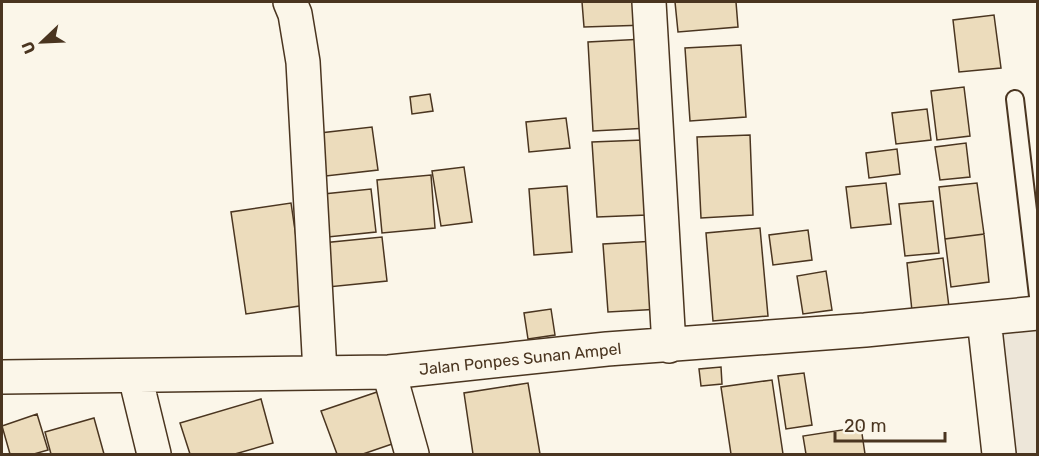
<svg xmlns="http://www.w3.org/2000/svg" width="1039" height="456" font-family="Rubik,sans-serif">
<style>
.green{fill:#ede6d9;stroke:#887966;stroke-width:1.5}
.building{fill:#ecdcbc;stroke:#4a3520;stroke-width:1.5}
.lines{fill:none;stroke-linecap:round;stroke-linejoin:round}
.service-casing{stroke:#4a3520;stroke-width:20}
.minor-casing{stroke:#4a3520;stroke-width:36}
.service{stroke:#fbf6e9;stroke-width:16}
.minor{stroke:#fbf6e9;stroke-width:33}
.labels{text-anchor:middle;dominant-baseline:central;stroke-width:4.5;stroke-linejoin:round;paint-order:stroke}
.street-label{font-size:16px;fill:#4a3520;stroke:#fbf6e9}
</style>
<rect width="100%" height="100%" fill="#fbf6e9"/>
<path class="green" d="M 1037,313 L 1037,454 L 999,454 L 984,319 Z"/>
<path class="building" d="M 582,2 L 646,2 L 647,25 L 584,27 Z
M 675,2 L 736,2 L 738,27 L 678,32 Z
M 994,15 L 1001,68 L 959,72 L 953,20 Z
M 644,39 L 649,128 L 593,131 L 588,42 Z
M 741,45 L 746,117 L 690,121 L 685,48 Z
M 964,87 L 970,136 L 937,140 L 931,91 Z
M 430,94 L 433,111 L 412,114 L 410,97 Z
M 927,109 L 931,140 L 896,144 L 892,113 Z
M 566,118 L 570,148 L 529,152 L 526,122 Z
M 372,127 L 378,170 L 317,177 L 311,134 Z
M 750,135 L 753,215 L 701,218 L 697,137 Z
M 643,140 L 647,215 L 597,217 L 592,142 Z
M 966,143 L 970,177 L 940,180 L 935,147 Z
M 897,149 L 900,174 L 869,178 L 866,153 Z
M 464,167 L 472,222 L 441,226 L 432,171 Z
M 431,175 L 435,228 L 382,233 L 377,180 Z
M 886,183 L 891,224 L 851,228 L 846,187 Z
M 977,183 L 984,234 L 945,239 L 939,187 Z
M 567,186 L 572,252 L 534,255 L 529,189 Z
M 371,189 L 376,232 L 318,238 L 314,195 Z
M 933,201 L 939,253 L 905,256 L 899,204 Z
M 291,203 L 306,305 L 246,314 L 231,212 Z
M 760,228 L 768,316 L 713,321 L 706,233 Z
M 808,230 L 812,260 L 773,265 L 769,235 Z
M 984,234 L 989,282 L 951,287 L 945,239 Z
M 382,237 L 387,281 L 328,287 L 322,243 Z
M 656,241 L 661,309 L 608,312 L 603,244 Z
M 943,258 L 949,307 L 912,311 L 907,263 Z
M 826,271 L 832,310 L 803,314 L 797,276 Z
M 551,309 L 555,335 L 528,339 L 524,313 Z
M 721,367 L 722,384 L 701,386 L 699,369 Z
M 804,373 L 812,425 L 786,429 L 778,376 Z
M 772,380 L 783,454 L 731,454 L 721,387 Z
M 528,383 L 540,454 L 473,454 L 464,393 Z
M 377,392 L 395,443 L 363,454 L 337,454 L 321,411 Z
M 261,399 L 273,443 L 235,454 L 190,454 L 180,423 Z
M 37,414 L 48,450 L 34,454 L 10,454 L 2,426 Z
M 94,418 L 104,454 L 51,454 L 45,432 Z
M 861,427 L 865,454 L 806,454 L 803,436 Z"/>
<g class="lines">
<g class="service-casing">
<path id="service" d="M 1015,99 L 1038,296"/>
</g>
<g class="minor-casing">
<path id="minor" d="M 290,2 L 295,14 L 303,62 L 320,372
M 649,2 L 669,346
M 984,319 L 999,454
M 389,372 L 412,454
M 135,376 L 154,454
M 2,377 L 389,372 L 607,349 L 865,330 L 1038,313"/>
</g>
<use href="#service" class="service"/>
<use href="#minor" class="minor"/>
</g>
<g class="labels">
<g class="street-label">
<text transform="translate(520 359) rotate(-6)">Jalan Ponpes Sunan Ampel</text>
</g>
</g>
<rect width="1039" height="456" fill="none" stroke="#4a3520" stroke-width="6"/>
<g transform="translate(42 42) rotate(247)" stroke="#fbf6e9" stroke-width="4.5" paint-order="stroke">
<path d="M0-4.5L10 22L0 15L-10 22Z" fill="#4a3520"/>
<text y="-9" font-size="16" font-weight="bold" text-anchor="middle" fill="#4a3520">U</text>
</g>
<path d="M835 432v9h110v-9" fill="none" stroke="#4a3520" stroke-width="3"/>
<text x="844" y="432" font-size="18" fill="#4a3520" stroke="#fbf6e9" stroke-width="4.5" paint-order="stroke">20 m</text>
</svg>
